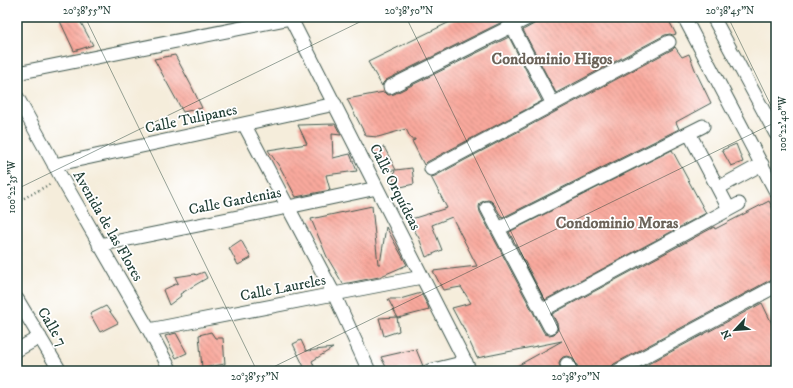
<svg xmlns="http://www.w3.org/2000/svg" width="793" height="388" font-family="'IM FELL DW Pica',serif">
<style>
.building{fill:url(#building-back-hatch)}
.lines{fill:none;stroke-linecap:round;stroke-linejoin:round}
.minor-casing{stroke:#3f574d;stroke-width:15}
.path{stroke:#3f574d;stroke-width:2.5;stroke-dasharray:1 3;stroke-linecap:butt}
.minor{stroke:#fff;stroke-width:13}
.ticks{fill:none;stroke:#1f3d34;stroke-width:1;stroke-opacity:0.45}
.labels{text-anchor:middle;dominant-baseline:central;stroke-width:3.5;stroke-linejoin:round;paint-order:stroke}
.street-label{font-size:15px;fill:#1f3d34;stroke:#fff}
.neighbourhood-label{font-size:16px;font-weight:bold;fill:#6b6359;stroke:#fff}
.neatline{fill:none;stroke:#1f3d34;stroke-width:1.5}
.ticks-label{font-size:10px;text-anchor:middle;fill:#1f3d34}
</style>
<defs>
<pattern id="building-back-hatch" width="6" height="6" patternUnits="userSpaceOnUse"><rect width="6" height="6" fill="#f9a99d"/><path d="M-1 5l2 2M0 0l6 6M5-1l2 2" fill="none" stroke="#c98b81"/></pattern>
</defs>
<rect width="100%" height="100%" fill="#fff"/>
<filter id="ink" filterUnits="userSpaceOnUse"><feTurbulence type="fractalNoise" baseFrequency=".025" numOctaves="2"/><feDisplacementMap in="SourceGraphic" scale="8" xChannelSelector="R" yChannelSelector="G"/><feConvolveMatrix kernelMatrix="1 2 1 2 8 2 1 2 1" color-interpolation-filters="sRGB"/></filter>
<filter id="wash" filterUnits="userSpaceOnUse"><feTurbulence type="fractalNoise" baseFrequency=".012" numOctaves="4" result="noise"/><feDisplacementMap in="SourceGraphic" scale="16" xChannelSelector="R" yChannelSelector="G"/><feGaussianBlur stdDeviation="0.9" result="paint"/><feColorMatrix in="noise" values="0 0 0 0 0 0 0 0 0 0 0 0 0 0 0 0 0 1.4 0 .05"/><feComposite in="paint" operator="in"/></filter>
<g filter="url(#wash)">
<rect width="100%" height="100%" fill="#f5eddb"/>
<g id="blocks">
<path class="building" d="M 68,17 L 78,17 L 93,45 L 74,51 L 60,21 Z
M 460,17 L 512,17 L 386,80 L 383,83 L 382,86 L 368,62 Z
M 538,17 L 667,17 L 676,34 L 673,35 L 670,34 L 665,35 L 556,93 L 523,30 L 534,24 L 537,21 Z
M 509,37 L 542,101 L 427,162 L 424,165 L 412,141 L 415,140 L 415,139 L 411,139 L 406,129 L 378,137 L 366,136 L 347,99 L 384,92 L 386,94 L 389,95 L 394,94 Z
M 675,47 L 682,57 L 689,54 L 696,72 L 711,103 L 676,122 L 679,129 L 502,218 L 494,204 L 491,201 L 488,200 L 484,201 L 480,203 L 479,207 L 480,212 L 543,331 L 545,334 L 549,335 L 554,334 L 557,331 L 558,328 L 557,323 L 552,314 L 714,227 L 715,229 L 769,201 L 776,215 L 776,278 L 772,279 L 614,364 L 611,367 L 610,371 L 579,371 L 578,367 L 574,360 L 571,357 L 567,356 L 563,357 L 560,360 L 559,364 L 562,371 L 508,371 L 562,341 L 477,358 L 462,325 L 461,325 L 452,308 L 471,303 L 461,287 L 443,290 L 433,271 L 477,266 L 452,217 L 432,225 L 442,250 L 426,257 L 419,238 L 408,220 L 447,208 L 431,177 L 435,176 L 673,49 Z
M 175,55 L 191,85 L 202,108 L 183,112 L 154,59 Z
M 335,124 L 341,135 L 332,134 L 333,158 L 350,154 L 357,171 L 326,175 L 330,190 L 296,197 L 281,169 L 268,150 L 307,144 L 298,125 Z
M 736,144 L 743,162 L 731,166 L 722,150 Z
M 384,147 L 396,170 L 412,168 L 414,184 L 392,189 L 395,170 L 383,171 L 372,149 Z
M 672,150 L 706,213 L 545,300 L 509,232 Z
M 372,206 L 378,264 L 380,264 L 386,227 L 407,265 L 379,277 L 343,284 L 327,257 L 311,219 Z
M 241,240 L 251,258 L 238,265 L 229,248 Z
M 204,272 L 207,278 L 180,294 L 181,296 L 169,305 L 163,290 L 178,283 L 175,277 L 195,274 L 196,275 Z
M 421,293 L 428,306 L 429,310 L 398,318 L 388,299 L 400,299 Z
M 762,303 L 776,332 L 776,371 L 635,371 Z
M 106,306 L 118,323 L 100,332 L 90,314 Z
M 397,317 L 399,331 L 384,336 L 379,318 Z
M 211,332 L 215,338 L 223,338 L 225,364 L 202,368 L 199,335 Z
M 176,333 L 187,353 L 176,358 L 165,336 Z
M 301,340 L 306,351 L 333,348 L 312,361 L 316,371 L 306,371 L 293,344 Z
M 416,349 L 423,366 L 388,371 L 381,357 Z"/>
</g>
</g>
<g filter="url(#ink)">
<use href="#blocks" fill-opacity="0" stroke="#3f574d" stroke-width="1"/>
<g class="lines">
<g class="minor-casing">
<path id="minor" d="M 290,17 L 470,371
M 684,17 L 776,192
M 713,17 L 776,134
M 512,26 L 553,104
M 17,73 L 291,18
M 390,87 L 530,17
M 17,97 L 61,177 L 149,330 L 171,371
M 244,124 L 334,294 L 369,371
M 689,133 L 729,209
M 54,165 L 335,104
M 431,169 L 669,42
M 718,188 L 762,164
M 487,208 L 550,327
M 498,229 L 703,126
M 99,245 L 288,207 L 377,188
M 17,299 L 60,371
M 541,311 L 739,204
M 149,330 L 334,294 L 422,277
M 17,350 L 40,337
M 567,364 L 571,371
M 429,371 L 466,362
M 618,371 L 776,286"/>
</g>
<path class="path" d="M 17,202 L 52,183"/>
<use href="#minor" class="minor"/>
</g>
</g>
<path class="ticks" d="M 85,17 L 257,371M 406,17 L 579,371M 728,17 L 776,116M 17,189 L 370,17M 265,371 L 776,122"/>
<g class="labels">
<g class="street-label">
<text transform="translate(191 119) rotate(-12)">Calle Tulipanes</text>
<text transform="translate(395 187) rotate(63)">Calle Orquídeas</text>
<text transform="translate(235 201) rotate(-11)">Calle Gardenias</text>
<text transform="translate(108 226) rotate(60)">Avenida de las Flores</text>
<text transform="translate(283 288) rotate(-11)">Calle Laureles</text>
<text transform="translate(52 327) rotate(59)">Calle 7</text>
</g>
<g class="neighbourhood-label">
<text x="552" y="59">Condominio Higos</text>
<text x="617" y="223">Condominio Moras</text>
</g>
</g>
<rect width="793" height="388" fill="none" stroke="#fff" stroke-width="44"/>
<g transform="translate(735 330) rotate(244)" stroke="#ffffff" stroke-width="3" paint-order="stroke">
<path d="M0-3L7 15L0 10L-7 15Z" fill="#1f3d34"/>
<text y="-6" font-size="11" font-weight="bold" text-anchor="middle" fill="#1f3d34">N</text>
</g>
<rect x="22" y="22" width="749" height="344" class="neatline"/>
<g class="ticks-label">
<text x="87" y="14">20°38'55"N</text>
<text x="409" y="14">20°38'50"N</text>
<text x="730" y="14">20°38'45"N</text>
<text transform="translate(782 124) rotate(-90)" y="4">100°22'40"W</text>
<text transform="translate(11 187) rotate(-90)" y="4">100°22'35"W</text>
<text x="255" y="380">20°38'55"N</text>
<text x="576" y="380">20°38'50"N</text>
</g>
</svg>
